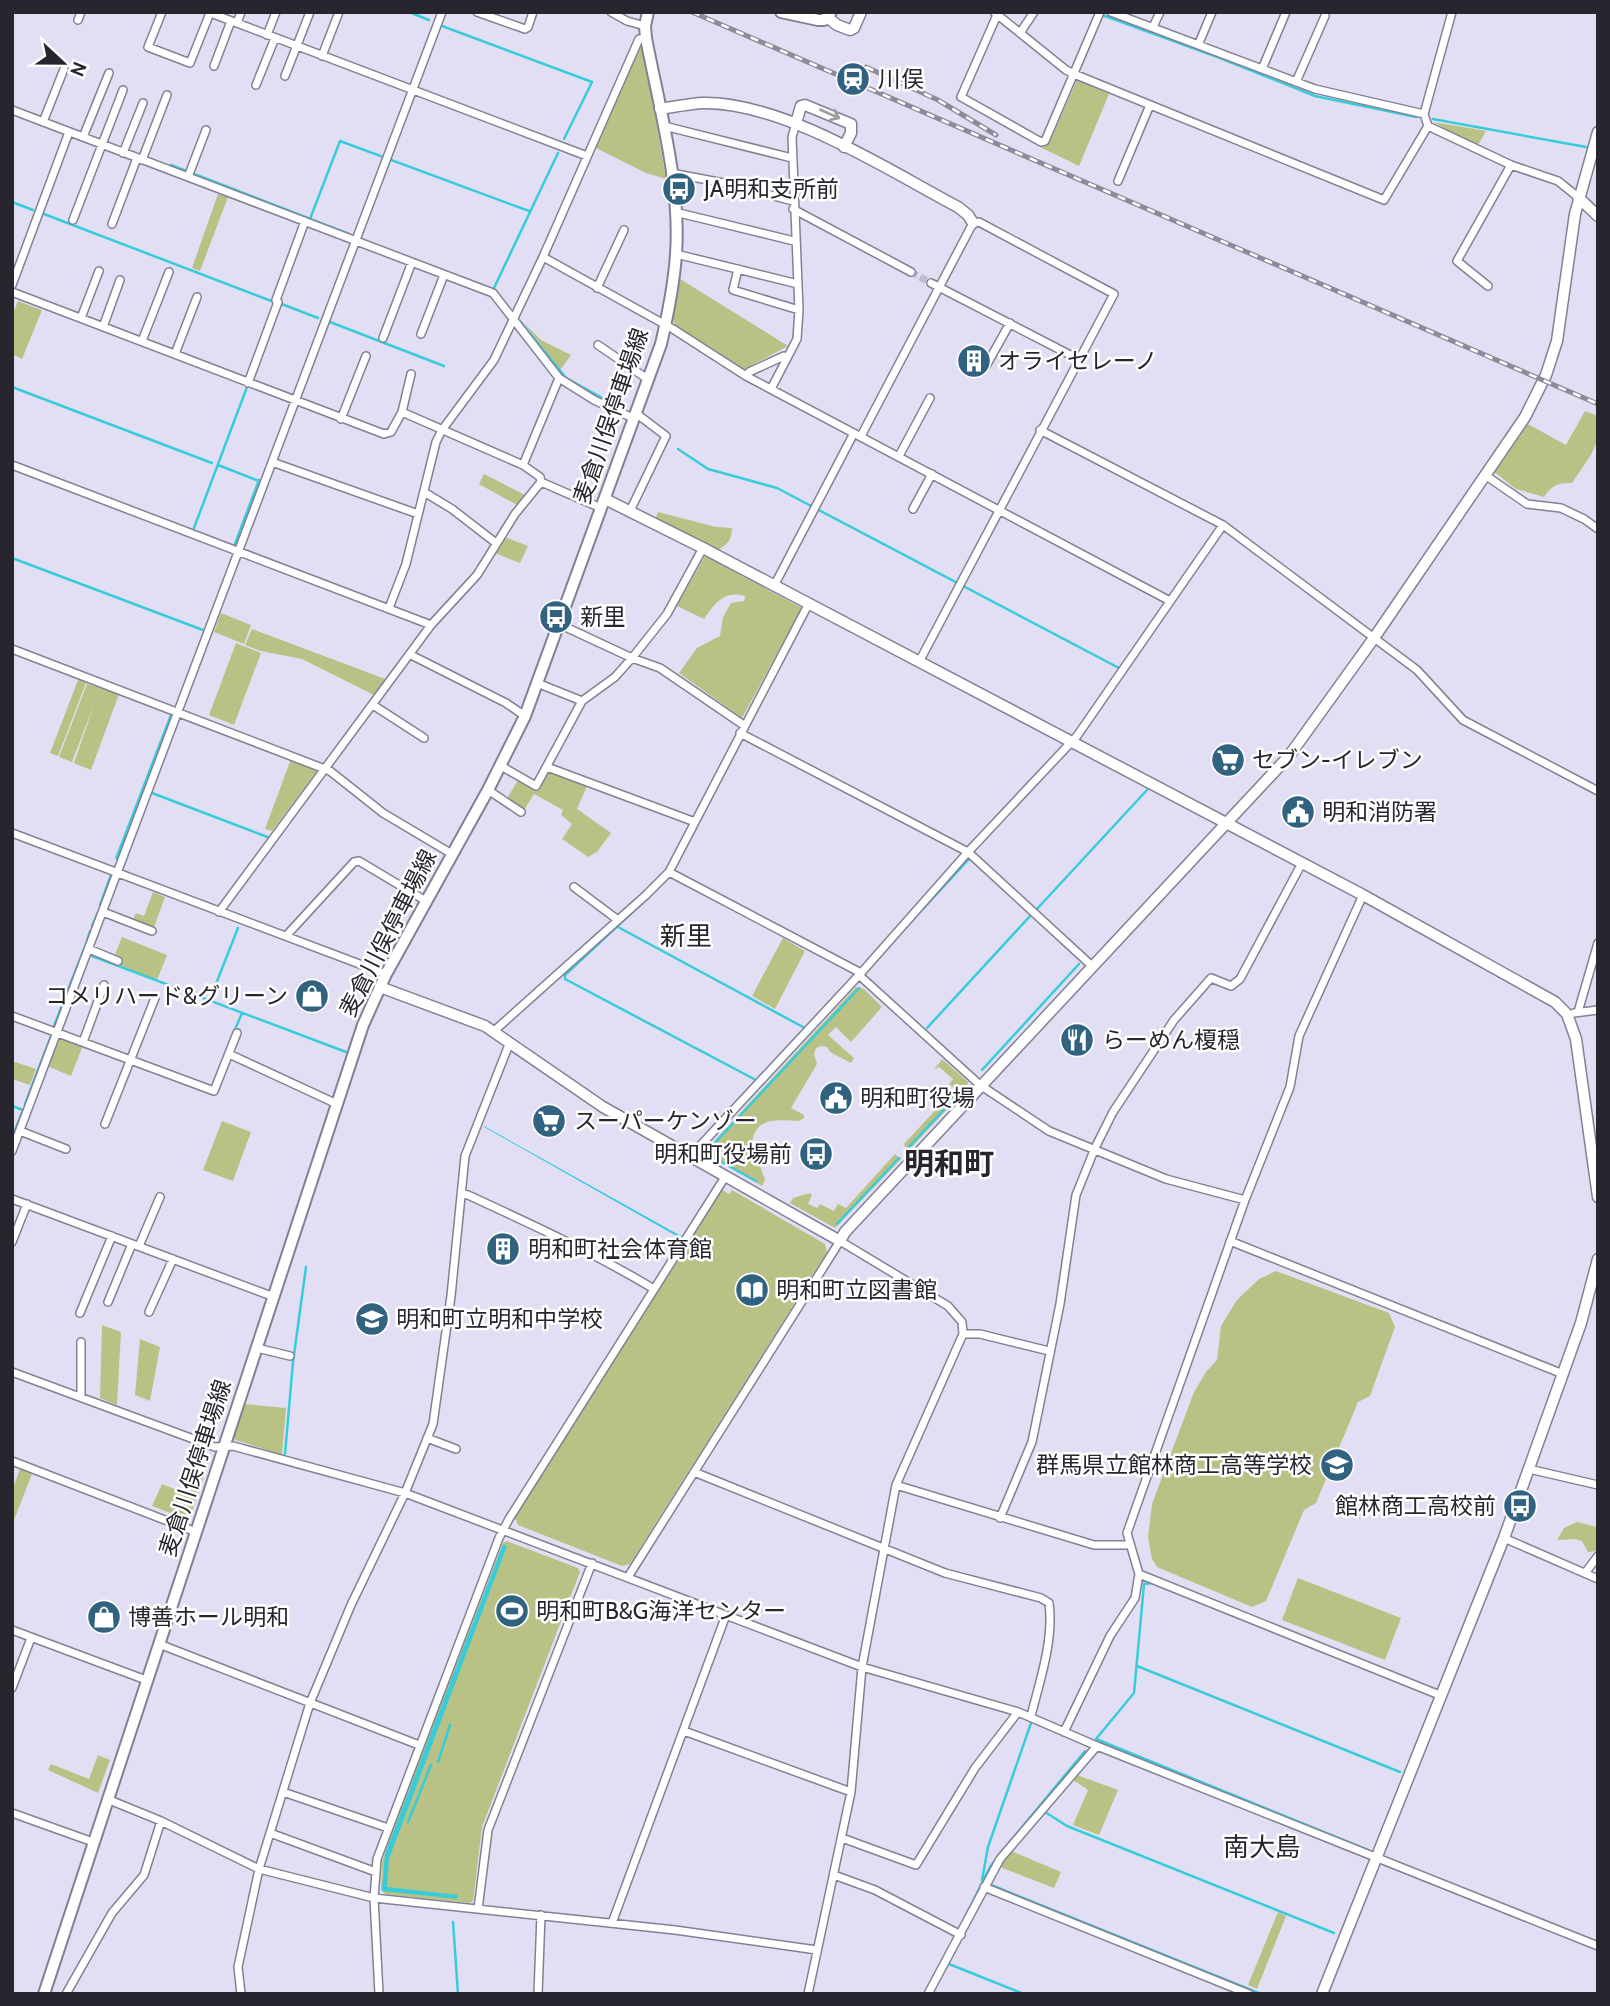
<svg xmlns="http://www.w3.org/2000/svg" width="1610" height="2006" font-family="Cabin,'Noto Sans JP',sans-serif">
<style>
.green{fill:#b9c284}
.water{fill:#38ccdb}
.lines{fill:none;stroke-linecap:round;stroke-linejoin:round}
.stream{stroke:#38ccdb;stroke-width:2.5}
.minor-tunnel{stroke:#bdbacc;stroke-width:7;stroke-dasharray:7 3.5;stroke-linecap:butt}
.minor-casing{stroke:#838093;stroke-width:10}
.tertiary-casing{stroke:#838093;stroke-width:13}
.secondary-casing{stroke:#838093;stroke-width:14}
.minor{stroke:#fff;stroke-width:7}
.tertiary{stroke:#fff;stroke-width:10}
.secondary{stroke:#fff;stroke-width:10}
.rail-casing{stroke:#8d8b9a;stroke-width:5}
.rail{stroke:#fff;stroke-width:2.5;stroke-dasharray:8;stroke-linecap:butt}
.oneway{stroke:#9e9da1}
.labels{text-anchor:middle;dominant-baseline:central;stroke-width:5;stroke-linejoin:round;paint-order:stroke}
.poi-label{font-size:23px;fill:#27262e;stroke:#fff;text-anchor:start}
.street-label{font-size:23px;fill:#27262e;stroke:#fff}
.quarter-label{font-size:26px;fill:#27262e;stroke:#fff}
.district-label{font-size:30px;font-weight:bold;fill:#27262e;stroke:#fff}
</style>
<rect width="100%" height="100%" fill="#e2dff4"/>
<path class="green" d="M 640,48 L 644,48 L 666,179 L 646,173 L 596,148 Z
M 1077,80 L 1109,94 L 1079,166 L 1040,147 L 1050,142 Z
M 1434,122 L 1486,131 L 1478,145 L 1454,135 Z
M 218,194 L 228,197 L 200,271 L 192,268 Z
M 680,279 L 788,346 L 745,369 L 740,367 L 675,325 L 673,318 Z
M 18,301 L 42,310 L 22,359 L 12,354 L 12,316 Z
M 524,323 L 541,340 L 571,355 L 560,370 Z
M 1585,411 L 1598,416 L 1598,439 L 1591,455 L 1572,483 C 1558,483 1552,485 1544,497 L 1516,489 L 1493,471 L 1526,423 L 1566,445 Z
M 484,474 L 527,496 L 517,505 L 479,484 Z
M 658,512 L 716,527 L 732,528 C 732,541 727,544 717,551 L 655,520 Z
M 505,537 L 528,546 L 520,563 L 495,553 Z
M 705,556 L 802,608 L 742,718 L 679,673 L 697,648 L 720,636 L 723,617 L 731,603 L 744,601 L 745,596 C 724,590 715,603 704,619 L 677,606 Z
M 221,613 L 251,625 L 244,644 L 214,632 Z
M 252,629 L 388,680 L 376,696 L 302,659 L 261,651 L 245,645 Z
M 236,643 L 261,653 L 234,725 L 209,715 Z
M 78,680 L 86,683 L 58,756 L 50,753 Z
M 87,684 L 119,694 L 91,770 L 74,763 L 95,702 L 72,762 L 59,757 Z
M 291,759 L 317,771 L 272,831 L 265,829 Z
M 550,772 L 587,786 L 577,809 L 611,833 L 597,852 L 588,857 L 562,839 L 572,824 L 561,815 L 563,810 L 534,794 L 524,810 L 506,800 L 518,780 L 536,790 Z
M 153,892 L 165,897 L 154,927 L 133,919 L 136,913 L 144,916 Z
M 122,937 L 167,955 L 157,980 L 112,962 Z
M 783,938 L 805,951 L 775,1009 L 752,996 Z
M 856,987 L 864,989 L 882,1007 L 851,1042 L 836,1027 L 828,1035 L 854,1058 L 851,1063 L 830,1052 L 827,1047 L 822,1046 L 816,1048 L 814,1054 L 817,1064 L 791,1108 L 804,1115 L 804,1118 L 799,1121 C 769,1119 751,1118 751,1156 L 760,1166 L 765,1180 L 762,1186 L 708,1155 L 708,1148 Z
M 61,1036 L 83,1045 L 71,1076 L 47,1066 Z
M 942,1059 L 968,1082 L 967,1088 L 907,1152 L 904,1144 L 955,1089 L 949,1084 L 953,1079 L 939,1067 L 934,1070 Z
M 12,1061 L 36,1069 L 30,1085 L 12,1079 Z
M 222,1121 L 251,1132 L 233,1181 L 203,1170 Z
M 895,1154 L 901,1159 L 835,1228 L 790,1203 L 793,1198 L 810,1193 L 812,1195 L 808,1204 L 817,1208 L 820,1204 L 834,1211 L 838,1204 L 846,1208 Z
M 721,1189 L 729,1194 L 732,1190 L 825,1244 L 827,1252 L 630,1564 L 622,1566 L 518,1525 L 515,1518 Z
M 1276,1271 L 1389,1313 L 1395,1327 L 1370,1396 L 1358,1402 L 1316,1503 L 1304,1510 L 1266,1601 L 1252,1607 L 1157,1567 L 1152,1559 L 1148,1537 L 1152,1504 L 1194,1392 L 1206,1372 L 1217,1360 L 1221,1326 L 1237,1300 L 1259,1279 Z
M 102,1325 L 121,1332 L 117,1405 L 100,1398 Z
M 140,1339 L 160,1347 L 150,1401 L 135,1395 Z
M 245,1404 L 286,1408 L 282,1455 L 233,1439 Z
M 203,1458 L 209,1461 L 189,1520 L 152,1506 L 162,1484 L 189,1495 Z
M 20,1469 L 32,1474 L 12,1525 L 12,1491 Z
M 1577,1522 L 1597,1527 L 1598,1525 L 1598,1551 L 1588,1552 L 1582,1541 L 1575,1539 L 1557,1540 L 1564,1528 Z
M 507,1541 L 578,1568 L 580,1572 L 482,1827 L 473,1901 L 470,1903 L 385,1894 L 381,1890 L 382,1862 L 394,1825 L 503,1543 Z
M 1298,1578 L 1401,1618 L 1385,1660 L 1282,1620 Z
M 98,1755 L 110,1760 L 98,1793 L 48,1770 L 51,1764 L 89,1779 Z
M 1077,1775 L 1118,1790 L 1099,1835 L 1073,1825 L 1088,1790 L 1073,1780 Z
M 1011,1851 L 1061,1872 L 1054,1888 L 1000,1867 Z
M 1278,1912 L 1286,1916 L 1257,1989 L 1248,1985 Z"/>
<path class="water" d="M 170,714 L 172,715 L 117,860 L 115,858 Z
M 484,1126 L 681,1236 L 680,1238 L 484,1127 Z
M 503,1544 L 507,1546 L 389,1859 L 387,1887 L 458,1895 L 458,1899 L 382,1891 L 385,1854 Z"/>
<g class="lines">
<path class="stream" d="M 409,12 L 429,20
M 1094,12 L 1220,58 L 1315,96 L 1416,117
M 442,26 L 592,82 L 564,139
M 1433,119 L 1586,147
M 171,165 L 349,234
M 12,202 L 33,210
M 44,214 L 274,302
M 310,219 L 340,141 L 529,211
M 494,288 L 558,153
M 279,303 L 318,318
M 520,321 L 566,378 L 617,406
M 330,322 L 444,366
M 12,387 L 212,463
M 678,449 L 708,469 L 777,488 L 1119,668
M 218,465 L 259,481
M 194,528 L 247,387
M 235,544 L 259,480
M 12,558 L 203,630
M 152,793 L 270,838
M 100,905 L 111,875
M 639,906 L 565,975 L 565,979 L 754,1079
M 1036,910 L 1147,790
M 92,926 L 98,912
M 618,927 L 803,1027
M 896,938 L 970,858
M 86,944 L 90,931
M 92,956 L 346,1052
M 210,999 L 238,928
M 54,1026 L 84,949
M 927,1028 L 1031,915
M 234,1032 L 242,1013
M 982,1070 L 1079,964
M 25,1104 L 51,1036
M 12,1106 L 23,1110 L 12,1138
M 908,1148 L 966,1086
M 756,1181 L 709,1155 L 709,1149 L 859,988
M 837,1224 L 899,1158
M 285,1454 L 293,1362 L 306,1267
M 1152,1583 L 1144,1584 L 1134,1693 L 1096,1739 L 1368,1850
M 1137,1666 L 1400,1772
M 438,1762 L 450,1725
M 1045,1812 L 1067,1826 L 1334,1933
M 408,1822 L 431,1765
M 1009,1843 L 1085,1751
M 982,1880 L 988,1847 L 1031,1723
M 991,1885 L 1261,1994
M 963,1921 L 990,1867 L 996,1859
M 453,1922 L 458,1994
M 949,1964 L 1024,1994"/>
<path class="minor-tunnel" d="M 911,272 L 931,283"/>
<g class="minor-casing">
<path id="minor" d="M 162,12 L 148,47 L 190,63 L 210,13
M 208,12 L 587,156
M 477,12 L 525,29 L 528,27 L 533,12
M 611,12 L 627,21 L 645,26
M 994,12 L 1066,70 L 1074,74 L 1384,200 L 1428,126
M 1111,12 L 1315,89 L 1424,114 L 1428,126 L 1511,165 L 1558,181 L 1578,197
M 997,15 L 961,97 L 1041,142 L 1045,141 L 1100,12
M 78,20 L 81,12
M 237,23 L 241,12
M 1153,27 L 1160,12
M 1020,33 L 1034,12
M 267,35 L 276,12
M 1199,43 L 1212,12
M 322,56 L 339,12
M 214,66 L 231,21
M 1262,69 L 1286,12
M 285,76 L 310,12
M 1296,82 L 1325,16
M 256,85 L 275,38
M 12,110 L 493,293 L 559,378 L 594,400 L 635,419
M 1424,114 L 1452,12
M 43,122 L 64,69
M 664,129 L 668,127 L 792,158
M 83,137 L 109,73
M 123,153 L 143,103
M 142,160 L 167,95
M 671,173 L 724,183 L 793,201
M 188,177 L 206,130
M 1118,181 L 1150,105
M 793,209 L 911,272
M 675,212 L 794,241
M 73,220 L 123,90
M 112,224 L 137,158
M 676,254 L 798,284
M 543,257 L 673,329 L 746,376 L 1170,601
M 738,269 L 733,290 L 799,310
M 931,283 L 1078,359
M 12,285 L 69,132
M 1488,286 L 1457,261 L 1511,165
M 597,288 L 624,230
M 12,292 L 384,434 L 391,432 L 402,412 L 411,374
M 276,300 L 305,221
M 81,318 L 99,271
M 103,327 L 120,280
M 421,334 L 444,275
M 383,338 L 412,262
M 142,341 L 169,272
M 598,345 L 649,380
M 175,354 L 197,297
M 986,366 L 1010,323
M 746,376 L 749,372 L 784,356 L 787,358
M 248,383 L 278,302
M 771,389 L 797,339 L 799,310 L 792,137 L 796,123
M 402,412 L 523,465 L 540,477 L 541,482 L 601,508
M 341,419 L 366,356
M 1040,430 L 1223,525 L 1417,670 L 1463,720 L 1598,791
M 861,436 L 973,223 L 979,222 L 1114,294 L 919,662
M 899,456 L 930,398
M 272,462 L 418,514
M 12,465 L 431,625
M 523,465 L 559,378
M 1485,475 L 1527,504 L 1561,508 L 1584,519 L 1598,529
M 424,492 L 452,509 L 496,543
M 913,509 L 932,474
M 630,511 L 666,436 L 637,414
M 774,586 L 854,433
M 389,608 L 406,564 L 436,442 L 442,430 L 494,360 L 543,257 L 639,39 L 646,38
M 559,624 L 632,658 L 660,668 L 745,726
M 12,649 L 330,771 L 383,813 L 452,854
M 411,655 L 506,703 L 525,716
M 537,683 L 582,701
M 373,705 L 424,738
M 740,733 L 968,852 L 1092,966
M 501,766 L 536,786 L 582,701 L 615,677 L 632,658 L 667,614 L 703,548
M 547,767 L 695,822
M 488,790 L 521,812
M 12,833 L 386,974
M 669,872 L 861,973
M 574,887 L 618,920
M 103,912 L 152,931
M 219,912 L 431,625 L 477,575 L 515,514 L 541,482
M 286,936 L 354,862 L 359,861 L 426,901
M 89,949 L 118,961
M 859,975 L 980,1085 L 1049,1131 L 1166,1179 L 1245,1200
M 1578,1012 L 1598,943
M 1574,1013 L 1598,1010
M 12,1016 L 214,1091 L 237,1033
M 494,1031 L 646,895 L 669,872 L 808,605
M 83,1042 L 104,985
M 229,1054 L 337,1104
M 105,1124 L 155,998
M 20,1131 L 66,1149
M 12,1151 L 442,12
M 692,1159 L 699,1147 L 861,973 L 968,852 L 1077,736 L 1223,525
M 462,1194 L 468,1195 C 531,1224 594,1253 654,1289
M 12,1199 L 274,1297
M 1230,1241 L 1563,1374
M 12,1242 L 27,1204
M 139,1246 L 160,1197
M 108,1302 L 132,1244
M 149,1312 L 173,1259
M 80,1313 L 112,1236
M 963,1334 L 980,1334 L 1049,1351
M 257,1348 L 290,1356
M 12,1372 L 215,1447 L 233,1446 L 405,1493 L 862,1667 L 1018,1712 L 1097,1746 L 1598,1946
M 81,1397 L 81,1342
M 427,1438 L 456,1449
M 12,1461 L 196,1532
M 1529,1469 L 1598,1485
M 694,1472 L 945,1573 L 1041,1598 L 1049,1603 C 1054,1640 1040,1680 1031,1716
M 896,1485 L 1094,1545 L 1130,1545
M 1000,1518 L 1032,1442 L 1060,1304 L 1076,1195 L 1095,1148 L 1113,1112 L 1174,1020 L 1211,978 L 1231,986 L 1240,979 L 1302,863
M 1504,1538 L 1598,1579
M 1585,1573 L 1598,1556
M 1139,1574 L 1442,1696
M 628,1577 L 840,1241 L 948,1306 L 962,1322 L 963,1334 L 896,1485 L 862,1667 L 851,1792 L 808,1994
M 12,1630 L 146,1680
M 159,1644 L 419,1745
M 12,1688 L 31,1638
M 684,1731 L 851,1792
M 1064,1732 L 1110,1636 L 1135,1598 L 1139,1574 L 1127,1533 L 1245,1200 L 1290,1087 L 1299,1036 L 1363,895
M 283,1792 L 388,1828
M 107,1799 L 161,1821 L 259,1869 L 374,1898 L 675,1930 L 817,1950
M 12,1813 L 93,1842
M 270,1833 L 376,1872
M 842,1838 L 916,1865 L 975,1768 L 1018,1712
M 834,1875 L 875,1890 L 961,1935
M 984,1887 L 1249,1994
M 478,1909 L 488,1830 L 592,1563
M 612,1923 L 726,1615
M 66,1994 L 112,1913 L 144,1875 L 161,1821
M 241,1994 L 238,1967 L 259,1869 L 310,1703 L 351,1605 L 405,1493 L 433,1424 L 451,1296 L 465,1156 L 510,1042
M 379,1994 L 374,1898 L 377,1859 L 499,1538 L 509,1519 L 725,1177
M 538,1994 L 541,1915
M 928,1994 L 1000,1859 L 1097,1746"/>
</g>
<g class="tertiary-casing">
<path id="tertiary" d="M 827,17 L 837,25 L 850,30 L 854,28 L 861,12
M 660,109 C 673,107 688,104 702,103 C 782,101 888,170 958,207 L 968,215 L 973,223
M 796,123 L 801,106 L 805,105 L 851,124 L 851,133 L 844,147
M 1578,197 L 1598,216
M 605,499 L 703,548 L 1363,895 L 1555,1002 L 1567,1014 L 1576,1039 L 1598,1197
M 380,987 L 485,1026 L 603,1107 L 840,1241 L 845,1232 L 1289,756 L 1374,638 L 1525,417 L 1546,375 L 1557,341 L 1575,214 L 1598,132
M 1322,1994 L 1504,1538 L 1581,1323 L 1598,1259"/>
</g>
<g class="secondary-casing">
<path id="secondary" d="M 781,12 L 818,20 L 824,20 L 831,12
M 44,1994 L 363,1025 L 386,974 L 488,790 L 525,716 L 661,344 C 668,314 674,285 676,254 C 681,184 659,106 646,38 L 645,26 L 648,12"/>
</g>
<use href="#minor" class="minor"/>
<use href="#tertiary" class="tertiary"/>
<use href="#secondary" class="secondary"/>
<g class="rail-casing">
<path id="rail" d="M 692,12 L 1598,404
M 866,67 L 938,100 L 996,135"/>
</g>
<use href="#rail" class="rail"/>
</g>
<defs><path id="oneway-shaft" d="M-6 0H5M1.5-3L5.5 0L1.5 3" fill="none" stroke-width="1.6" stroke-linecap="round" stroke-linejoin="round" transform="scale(1.75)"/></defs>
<use class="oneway" href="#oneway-shaft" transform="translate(830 114) rotate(24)"/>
<defs>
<g id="station-disc" transform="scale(1.75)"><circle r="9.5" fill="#316280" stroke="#fff"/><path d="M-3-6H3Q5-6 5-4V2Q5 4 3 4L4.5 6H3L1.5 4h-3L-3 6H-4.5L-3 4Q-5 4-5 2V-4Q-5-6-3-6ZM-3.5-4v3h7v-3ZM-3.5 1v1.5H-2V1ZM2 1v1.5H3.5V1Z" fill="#fff"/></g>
<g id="bus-disc" transform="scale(1.75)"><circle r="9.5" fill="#316280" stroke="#fff"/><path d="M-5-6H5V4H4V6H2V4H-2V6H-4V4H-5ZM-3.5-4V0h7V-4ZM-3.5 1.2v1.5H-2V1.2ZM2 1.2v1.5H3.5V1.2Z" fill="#fff"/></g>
<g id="building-disc" transform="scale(1.75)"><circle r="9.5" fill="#316280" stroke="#fff"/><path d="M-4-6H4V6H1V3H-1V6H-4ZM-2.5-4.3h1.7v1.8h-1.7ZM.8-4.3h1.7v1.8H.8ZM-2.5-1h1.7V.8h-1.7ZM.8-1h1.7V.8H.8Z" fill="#fff"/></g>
<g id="supermarket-disc" transform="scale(1.75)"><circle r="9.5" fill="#316280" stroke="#fff"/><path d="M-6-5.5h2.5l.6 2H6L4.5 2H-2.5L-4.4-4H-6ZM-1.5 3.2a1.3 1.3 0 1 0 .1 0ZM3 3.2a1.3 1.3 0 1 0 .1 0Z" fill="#fff"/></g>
<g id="civic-disc" transform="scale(1.75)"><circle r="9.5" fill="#316280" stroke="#fff"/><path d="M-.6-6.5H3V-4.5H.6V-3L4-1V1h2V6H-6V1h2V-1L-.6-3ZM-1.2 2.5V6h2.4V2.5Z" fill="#fff"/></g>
<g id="shop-disc" transform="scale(1.75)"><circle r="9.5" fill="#316280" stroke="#fff"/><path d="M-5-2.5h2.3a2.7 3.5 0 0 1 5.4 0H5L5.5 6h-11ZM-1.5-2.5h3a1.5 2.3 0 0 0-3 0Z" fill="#fff"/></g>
<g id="restaurant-disc" transform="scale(1.75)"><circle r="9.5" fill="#316280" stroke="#fff"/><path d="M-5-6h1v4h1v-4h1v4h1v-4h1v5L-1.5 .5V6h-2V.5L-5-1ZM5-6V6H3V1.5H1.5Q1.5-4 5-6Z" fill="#fff"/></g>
<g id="library-disc" transform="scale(1.75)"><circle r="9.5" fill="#316280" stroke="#fff"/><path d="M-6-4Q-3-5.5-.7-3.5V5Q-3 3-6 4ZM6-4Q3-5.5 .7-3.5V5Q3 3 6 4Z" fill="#fff"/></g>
<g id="school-disc" transform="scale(1.75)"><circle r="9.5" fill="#316280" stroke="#fff"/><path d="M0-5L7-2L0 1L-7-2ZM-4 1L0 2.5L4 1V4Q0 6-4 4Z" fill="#fff"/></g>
<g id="stadium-disc" transform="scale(1.75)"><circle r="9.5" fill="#316280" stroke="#fff"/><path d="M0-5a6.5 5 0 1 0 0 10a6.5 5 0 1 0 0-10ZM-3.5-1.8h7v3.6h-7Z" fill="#fff"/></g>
</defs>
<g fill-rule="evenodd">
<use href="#station-disc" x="853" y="79"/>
<use href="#bus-disc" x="679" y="189"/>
<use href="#building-disc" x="974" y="361"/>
<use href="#bus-disc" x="556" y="617"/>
<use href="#supermarket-disc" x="1228" y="760"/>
<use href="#civic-disc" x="1298" y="812"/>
<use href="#shop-disc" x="312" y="996"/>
<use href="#restaurant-disc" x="1077" y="1040"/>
<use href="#civic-disc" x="836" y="1098"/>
<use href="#supermarket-disc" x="549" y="1121"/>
<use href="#bus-disc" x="816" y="1154"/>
<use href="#building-disc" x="503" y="1249"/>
<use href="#library-disc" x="752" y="1290"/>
<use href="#school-disc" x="372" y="1319"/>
<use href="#school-disc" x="1337" y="1465"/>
<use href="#bus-disc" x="1520" y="1506"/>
<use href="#stadium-disc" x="512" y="1611"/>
<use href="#shop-disc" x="104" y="1617"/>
</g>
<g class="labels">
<g class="poi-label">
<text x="878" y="79">川俣</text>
<text x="704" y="189">JA明和支所前</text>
<text x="998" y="361">オライセレーノ</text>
<text x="580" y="617">新里</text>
<text x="1252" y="760">セブン-イレブン</text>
<text x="1322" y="812">明和消防署</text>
<text x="288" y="996" text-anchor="end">コメリハード&amp;グリーン</text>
<text x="1102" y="1040">らーめん榎穏</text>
<text x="860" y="1098">明和町役場</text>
<text x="574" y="1121">スーパーケンゾー</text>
<text x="792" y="1154" text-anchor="end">明和町役場前</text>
<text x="528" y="1249">明和町社会体育館</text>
<text x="776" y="1290">明和町立図書館</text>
<text x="396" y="1319">明和町立明和中学校</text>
<text x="1312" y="1465" text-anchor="end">群馬県立館林商工高等学校</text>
<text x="1496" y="1506" text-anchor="end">館林商工高校前</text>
<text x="536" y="1611">明和町B&amp;G海洋センター</text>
<text x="128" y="1617">博善ホール明和</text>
</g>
<g class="street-label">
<text transform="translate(611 416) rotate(-71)">麦倉川俣停車場線</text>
<text transform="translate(388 933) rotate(-63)">麦倉川俣停車場線</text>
<text transform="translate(195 1468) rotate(-72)">麦倉川俣停車場線</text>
</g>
<g class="quarter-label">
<text x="686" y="936">新里</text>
<text x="1262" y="1847">南大島</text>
</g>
<g class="district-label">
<text x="949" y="1163">明和町</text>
</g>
</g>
<rect width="1610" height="2006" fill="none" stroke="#27262e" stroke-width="28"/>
<g transform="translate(63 63) rotate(112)" stroke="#ffffff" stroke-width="5" paint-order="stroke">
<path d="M0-5L12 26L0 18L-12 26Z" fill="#27262e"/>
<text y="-10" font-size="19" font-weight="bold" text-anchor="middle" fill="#27262e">N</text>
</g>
</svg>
